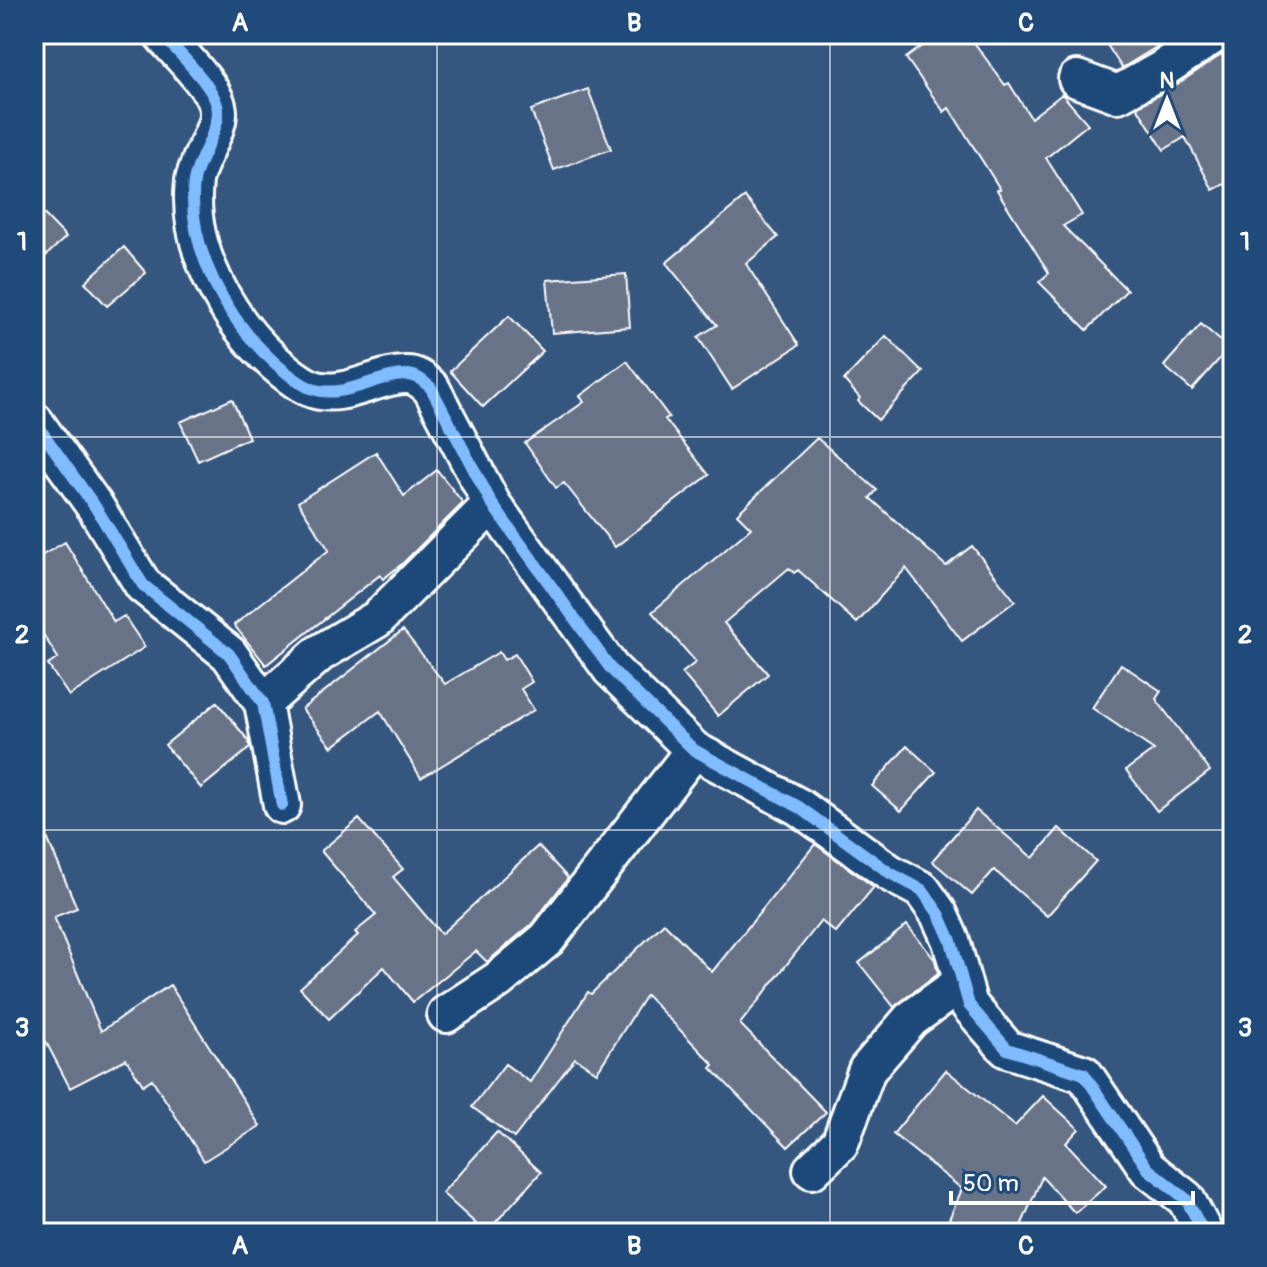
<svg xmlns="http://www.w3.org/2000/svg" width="1267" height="1267" font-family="Pangolin,sans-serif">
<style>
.building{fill:#697388;stroke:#fff;stroke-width:2}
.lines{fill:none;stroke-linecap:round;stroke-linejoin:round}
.street-casing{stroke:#fff;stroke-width:42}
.street{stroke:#1f4a7a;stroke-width:36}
.cycleway-casing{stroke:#1f4a7a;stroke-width:17}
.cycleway{stroke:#80bcff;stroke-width:12}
.grid{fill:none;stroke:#fff;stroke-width:2;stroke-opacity:0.55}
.neatline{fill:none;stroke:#fff;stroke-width:3}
.grid-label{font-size:26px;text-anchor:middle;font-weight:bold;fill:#fff}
</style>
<rect width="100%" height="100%" fill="#35567e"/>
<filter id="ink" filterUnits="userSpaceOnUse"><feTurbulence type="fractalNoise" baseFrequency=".0125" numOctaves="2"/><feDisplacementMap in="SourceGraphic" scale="16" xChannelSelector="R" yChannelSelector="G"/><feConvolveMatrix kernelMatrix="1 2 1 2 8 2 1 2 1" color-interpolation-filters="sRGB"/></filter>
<g filter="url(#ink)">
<path class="building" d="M 939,34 L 968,34 L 1005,85 L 1009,83 L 1031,118 L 1062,94 L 1088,124 L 1046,158 L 1082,215 L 1063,226 L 1127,290 L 1087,330 L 1039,282 L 1049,273 L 997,190 L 1000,189 L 949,108 L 944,112 L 906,58 Z
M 1100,34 L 1169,34 L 1171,38 L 1122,68 Z
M 1233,44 L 1233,180 L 1213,190 L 1185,137 L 1164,150 L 1137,107 L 1173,87 L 1227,51 Z
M 588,89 L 611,149 L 554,170 L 531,110 Z
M 745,197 L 778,237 L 746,264 L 799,345 L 732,389 L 698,337 L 717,325 L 666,263 Z
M 34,204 L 66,237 L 34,267 Z
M 124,247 L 146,273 L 107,306 L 85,282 Z
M 626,274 L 630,327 L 552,333 L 547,280 Z
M 509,316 L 543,351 L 483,407 L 450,371 Z
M 1201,324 L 1229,348 L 1192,390 L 1164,366 Z
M 886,336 L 923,372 L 878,420 L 858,401 L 860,398 L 844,380 Z
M 627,361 L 669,417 L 665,419 L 709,475 L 615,547 L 564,483 L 556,488 L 525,443 L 584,402 L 580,396 Z
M 232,399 L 249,438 L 198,461 L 180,422 Z
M 817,438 L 877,490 L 870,498 L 946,566 L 972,546 L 1015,601 L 962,641 L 906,568 L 857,623 L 798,570 L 794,573 L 789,568 L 724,623 L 768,674 L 718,716 L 682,673 L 696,662 L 652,612 L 751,528 L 737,514 Z
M 376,452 L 404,496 L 437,470 L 463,503 L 402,564 L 383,579 L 380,575 L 266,665 L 234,625 L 329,550 L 298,502 Z
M 65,542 L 114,622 L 124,616 L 145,647 L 69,696 L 48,665 L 58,658 L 34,620 L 34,560 Z
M 403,630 L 445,684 L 499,652 L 504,660 L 515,654 L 532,682 L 521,689 L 534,710 L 421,778 L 380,711 L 332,747 L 302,709 Z
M 1121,664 L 1161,691 L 1156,699 L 1210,771 L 1157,811 L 1126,770 L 1154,750 L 1092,708 Z
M 217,702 L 248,740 L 250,748 L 201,788 L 165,745 Z
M 907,746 L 936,772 L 901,811 L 872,786 Z
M 34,807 L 77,908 L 54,917 L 101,1031 L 170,985 L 260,1126 L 204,1161 L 152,1079 L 143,1085 L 126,1059 L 70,1088 L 34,1019 Z
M 976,810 L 1033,858 L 1059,828 L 1096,861 L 1047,916 L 994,870 L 972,895 L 932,861 Z
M 359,819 L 403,869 L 393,877 L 441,934 L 538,846 L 568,878 L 532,924 L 487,962 L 476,951 L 413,1002 L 384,967 L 329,1019 L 300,988 L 358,935 L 355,932 L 376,915 L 321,851 Z
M 815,844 L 874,887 L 836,933 L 821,921 L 740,1024 L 826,1112 L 788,1147 L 711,1068 L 714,1065 L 646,995 L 597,1072 L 575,1058 L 514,1138 L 472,1107 L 505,1064 L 530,1082 L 588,992 L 591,994 L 664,923 L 712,972 Z
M 907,925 L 935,960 L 938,973 L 894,1007 L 859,963 Z
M 946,1070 L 1015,1126 L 1043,1096 L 1079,1129 L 1066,1143 L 1106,1186 L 1075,1213 L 1042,1177 L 1018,1233 L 970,1233 L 947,1224 L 962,1189 L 893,1134 Z
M 497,1132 L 541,1172 L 486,1233 L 442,1193 Z"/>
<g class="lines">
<g class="street-casing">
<path id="street" d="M 162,34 C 177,52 218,89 218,112 C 219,130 197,161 194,181 C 186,247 227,320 275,363 C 284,371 299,383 310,388 C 342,401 376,375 405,375 C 416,374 423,381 431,388 L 492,504 L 611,669 L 694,750 L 799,807 L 890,873 L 922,890 L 939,914 L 951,941 L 969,1005 L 1007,1049 L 1084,1074 L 1148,1169 L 1186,1199 L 1204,1233
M 1077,79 L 1118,94 L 1161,70 L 1215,34
M 34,421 L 96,508 L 143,585 L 229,654 L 263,703 L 282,805
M 263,703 L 320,653 L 377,619 L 492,504
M 446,1014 L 498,980 L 547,939 L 694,750
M 812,1170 L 840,1143 L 867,1070 L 911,1019 L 961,983"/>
</g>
<use href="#street" class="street"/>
<g class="cycleway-casing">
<path id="cycleway" d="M 162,34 C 177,52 218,89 218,112 C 219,130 197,161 194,181 C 186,247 227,320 275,363 C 284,371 299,383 310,388 C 342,401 376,375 405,375 C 416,374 423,381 431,388 L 492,504 L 611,669 L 694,750 L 799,807 L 890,873 L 922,890 L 939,914 L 951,941 L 969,1005 L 1007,1049 L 1084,1074 L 1148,1169 L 1186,1199 L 1204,1233
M 34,421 L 96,508 L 143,585 L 229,654 L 263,703 L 282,805"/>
</g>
<use href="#cycleway" class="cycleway"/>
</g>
</g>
<path class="grid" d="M 437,34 L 437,1233M 830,34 L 830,1233M 34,437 L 1233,437M 34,830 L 1233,830"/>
<rect width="1267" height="1267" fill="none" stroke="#1f4a7a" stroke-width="88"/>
<g transform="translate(1167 100)" stroke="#1f4a7a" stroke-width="6" paint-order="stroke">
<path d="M0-6L14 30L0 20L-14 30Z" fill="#ffffff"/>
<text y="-12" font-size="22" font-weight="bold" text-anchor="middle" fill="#ffffff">N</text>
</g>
<path d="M951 1191v12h242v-12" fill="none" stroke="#ffffff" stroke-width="4"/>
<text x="963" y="1191" font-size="24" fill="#ffffff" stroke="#1f4a7a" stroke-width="6" paint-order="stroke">50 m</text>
<rect x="44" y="44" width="1179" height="1179" class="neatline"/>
<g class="grid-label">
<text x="240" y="31">A</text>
<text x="634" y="31">B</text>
<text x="1026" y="31">C</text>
<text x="22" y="250">1</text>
<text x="1245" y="250">1</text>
<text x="22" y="643">2</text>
<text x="1245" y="643">2</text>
<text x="22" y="1036">3</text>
<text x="1245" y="1036">3</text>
<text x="240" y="1254">A</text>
<text x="634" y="1254">B</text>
<text x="1026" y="1254">C</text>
</g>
</svg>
